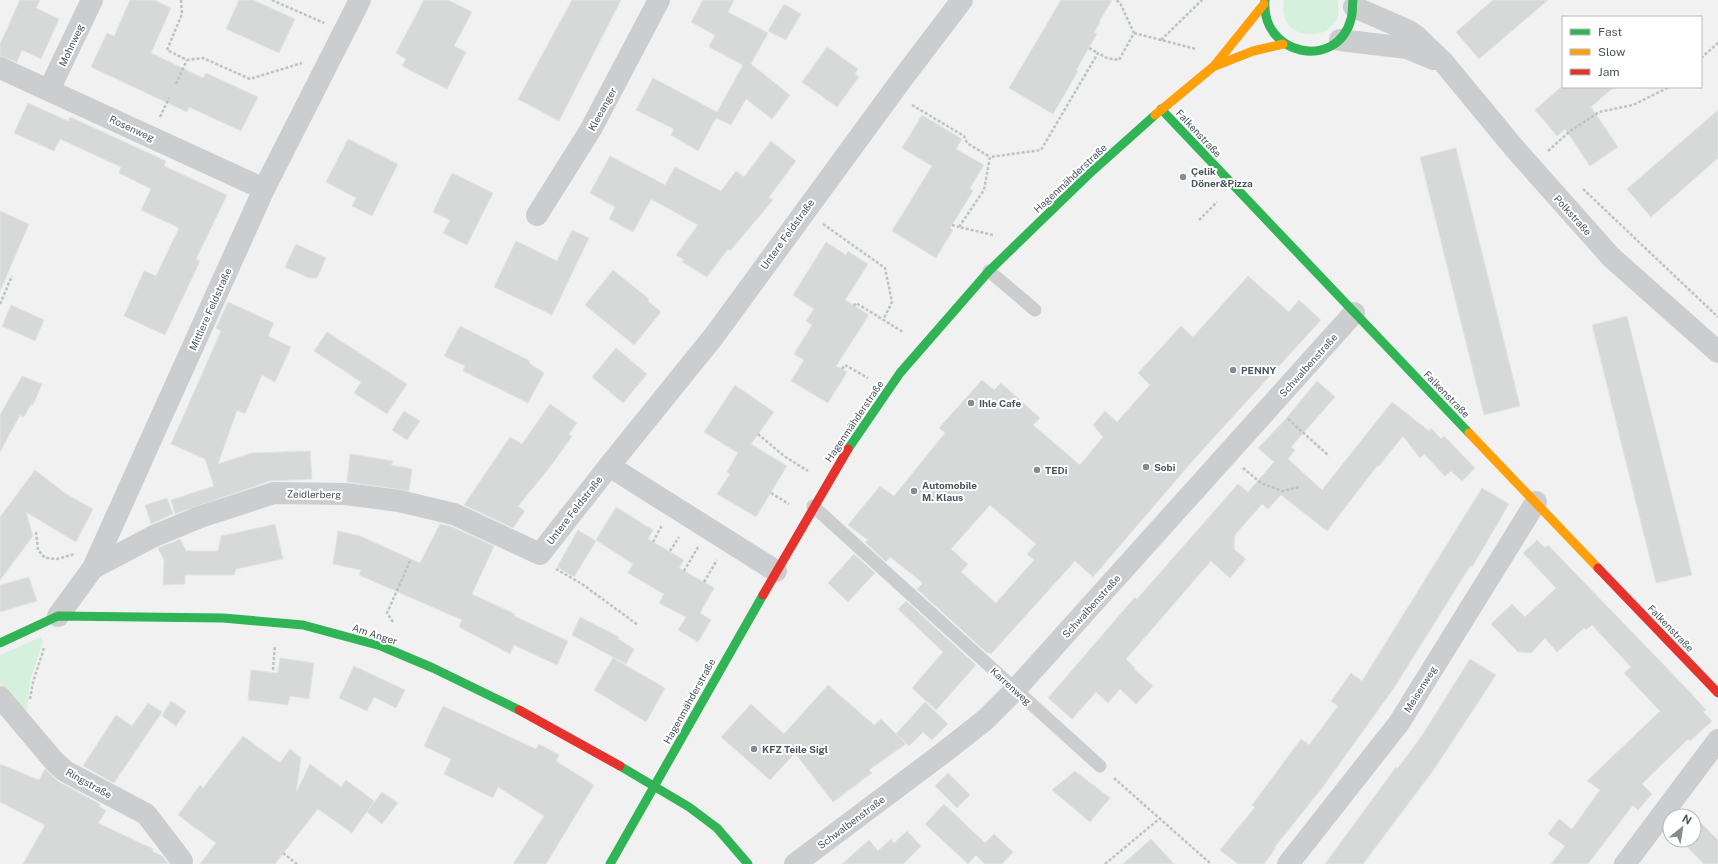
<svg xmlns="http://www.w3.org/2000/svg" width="1718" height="864" font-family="'Public Sans',sans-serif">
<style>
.green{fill:#d6f0de}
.building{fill:#d7d9d9;stroke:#e2e3e4;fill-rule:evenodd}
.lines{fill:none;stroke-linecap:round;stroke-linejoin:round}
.path{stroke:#b9c5c1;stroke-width:2.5;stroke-dasharray:3 2;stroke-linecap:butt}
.lane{stroke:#cbcdcf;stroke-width:13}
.street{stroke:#cbcdcf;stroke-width:22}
.fast{stroke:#30b455;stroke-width:9}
.slow{stroke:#ff9f0a;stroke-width:9}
.jam{stroke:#e5322d;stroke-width:9}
.poi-dot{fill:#838c91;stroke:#fff;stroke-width:1.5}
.labels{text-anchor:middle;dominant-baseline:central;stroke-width:4;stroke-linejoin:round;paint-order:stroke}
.street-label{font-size:10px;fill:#48555d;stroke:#fff}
.poi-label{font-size:10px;font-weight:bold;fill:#48555d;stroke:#fff;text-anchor:start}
</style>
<rect width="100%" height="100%" fill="#f1f1f1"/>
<path class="green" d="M 1284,0 L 1337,0 C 1350,43 1275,49 1284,0 Z
M 41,637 L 43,642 L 30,681 L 27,710 L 23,713 L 0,683 L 0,655 Z"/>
<path class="building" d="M 20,0 L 40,0 L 36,8 L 59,19 L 41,59 L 22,50 L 17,62 L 0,56 L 0,44 Z
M 130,0 L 154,0 L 171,8 L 151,53 L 203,78 L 206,73 L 258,97 L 241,131 L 189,107 L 187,112 L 91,67 L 107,33 L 114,36 Z
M 239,0 L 253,0 L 295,19 L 279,53 L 226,29 Z
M 424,0 L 448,0 L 472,12 L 454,46 L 466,52 L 447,89 L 402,66 L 406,59 L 396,53 Z
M 572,0 L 621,0 L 559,121 L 518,99 Z
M 703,0 L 734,0 L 728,12 L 768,33 L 751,64 L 790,95 L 772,119 L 746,99 L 731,125 L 716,118 L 698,151 L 671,135 L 674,129 L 636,110 L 653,78 L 717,112 L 743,65 L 709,47 L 715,35 L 691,22 Z
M 1061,0 L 1112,0 L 1099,22 L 1100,22 L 1094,33 L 1097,34 L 1076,70 L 1078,71 L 1053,114 L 1009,88 Z
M 1493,0 L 1548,0 L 1479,59 L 1456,32 Z
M 784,4 L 801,14 L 786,40 L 768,31 Z
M 827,47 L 858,69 L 855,74 L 859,77 L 837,107 L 802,82 Z
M 1561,87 L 1614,87 L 1591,107 L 1618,147 L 1590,166 L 1565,129 L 1557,136 L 1535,110 Z
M 28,103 L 68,121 L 70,117 L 116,138 L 166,161 L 164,166 L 227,195 L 196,259 L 200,261 L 165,335 L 124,316 L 144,271 L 156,276 L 179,228 L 141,210 L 151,189 L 119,173 L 121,167 L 60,139 L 54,151 L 14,133 Z
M 1718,110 L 1718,158 L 1651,217 L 1627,189 Z
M 922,115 L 962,139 L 956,149 L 984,165 L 970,188 L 973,191 L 950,228 L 953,230 L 936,258 L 892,231 L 932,166 L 902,148 Z
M 348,139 L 398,164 L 372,216 L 352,206 L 356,198 L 326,182 Z
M 771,141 L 796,161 L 769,197 L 773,200 L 730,251 L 728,249 L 707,277 L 682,262 L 684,260 L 676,255 L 698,225 L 651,199 L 633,232 L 609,219 L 615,207 L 590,193 L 610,156 L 665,185 L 675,167 L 721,191 L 736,171 L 744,177 Z
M 1456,148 L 1520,406 L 1484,415 L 1420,157 Z
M 452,173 L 493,193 L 467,245 L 443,233 L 450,220 L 433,212 Z
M 0,211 L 29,224 L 0,291 Z
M 572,230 L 589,238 L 552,315 L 494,287 L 516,241 L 557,261 Z
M 826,242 L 846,255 L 848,251 L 868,264 L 845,300 L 869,315 L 836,366 L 847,372 L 828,403 L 791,381 L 804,360 L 794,354 L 812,325 L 806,321 L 814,309 L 793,295 Z
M 296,244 L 326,258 L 317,278 L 309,278 L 285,267 Z
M 613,270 L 649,299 L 648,301 L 661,312 L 634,345 L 585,305 Z
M 1248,276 L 1289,312 L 1299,300 L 1321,320 L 1196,457 L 1093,577 L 1075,561 L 991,654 L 988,652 L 987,653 L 917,589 L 923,583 L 890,557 L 886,562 L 865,542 L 868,540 L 848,525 L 880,486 L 894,496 L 945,433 L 939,428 L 982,380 L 994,390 L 1001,383 L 1040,418 L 1033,425 L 1080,465 L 1103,437 L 1093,425 L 1105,411 L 1117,422 L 1150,385 L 1138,373 L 1181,326 L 1193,337 ZM 990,505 L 1036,544 L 1027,554 L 1034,560 L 996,603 L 961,572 L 968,564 L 951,549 Z
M 228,302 L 274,323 L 268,336 L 291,347 L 275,382 L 262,375 L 245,414 L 237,410 L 218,464 L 252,453 L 310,451 L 312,479 L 270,481 L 175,514 L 171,500 L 214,486 L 205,459 L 171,444 L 221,331 L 216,328 Z
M 11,305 L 44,320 L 35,341 L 2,326 Z
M 1627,316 L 1692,575 L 1656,583 L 1592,325 Z
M 460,326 L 530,361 L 529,363 L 544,373 L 528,403 L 463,371 L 465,366 L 444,356 Z
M 327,332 L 407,384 L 387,414 L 354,393 L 361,382 L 314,351 Z
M 616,348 L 647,374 L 623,403 L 592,377 Z
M 22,376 L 42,384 L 33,405 L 31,404 L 24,417 L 20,415 L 0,452 L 0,415 Z
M 1317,381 L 1335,397 L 1291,447 L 1295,450 L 1288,459 L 1322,490 L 1392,402 L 1429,431 L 1431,428 L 1441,439 L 1444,436 L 1475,468 L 1462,481 L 1451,471 L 1445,476 L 1424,454 L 1420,458 L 1403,436 L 1379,466 L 1377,466 L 1327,531 L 1281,495 L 1268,509 L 1262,504 L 1235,535 L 1234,549 L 1246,559 L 1230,578 L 1211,561 L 1126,659 L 1135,668 L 1134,669 L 1153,686 L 1136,704 L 1120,689 L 1108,703 L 1096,692 L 1072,719 L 1048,698 L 1135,597 L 1137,599 L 1238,484 L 1248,492 L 1274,462 L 1258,448 L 1284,421 Z
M 735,385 L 774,412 L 751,444 L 787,466 L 756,517 L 717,494 L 730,474 L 727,472 L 738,453 L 704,432 Z
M 550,404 L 577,423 L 569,434 L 572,436 L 550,467 L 518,506 L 525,511 L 513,528 L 464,505 L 510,437 L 522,444 Z
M 404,411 L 420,421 L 407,440 L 392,430 Z
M 350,454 L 393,461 L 391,465 L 412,469 L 409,491 L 347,482 Z
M 35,470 L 66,494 L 93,509 L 76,542 L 26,512 L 33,536 L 0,580 L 0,517 Z
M 1482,488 L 1509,504 L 1472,567 L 1470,566 L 1394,688 L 1322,788 L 1274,848 L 1275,849 L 1264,864 L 1238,864 L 1220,850 L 1255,807 L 1252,805 L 1301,739 L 1309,745 L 1338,706 L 1331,701 L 1351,673 L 1362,681 Z
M 167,498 L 173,514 L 151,524 L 145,505 Z
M 616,507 L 653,530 L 648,539 L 684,560 L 679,568 L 714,588 L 700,613 L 711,620 L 698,642 L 678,630 L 686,617 L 659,603 L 664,594 L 628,573 L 633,564 L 596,540 Z
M 275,524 L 283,559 L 236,569 L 234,575 L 185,575 L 185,584 L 163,585 L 164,560 L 158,548 L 180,539 L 186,551 L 218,551 L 221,536 Z
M 440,524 L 450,526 L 494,546 L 472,594 L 515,614 L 514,616 L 568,641 L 557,665 L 514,645 L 510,654 L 459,627 L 462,620 L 359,575 L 361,570 L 333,564 L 338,531 L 360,536 L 420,563 Z
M 578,530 L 596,541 L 574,577 L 557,567 Z
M 1537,540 L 1545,548 L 1548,545 L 1687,689 L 1706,710 L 1703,712 L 1712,721 L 1690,741 L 1688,739 L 1642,784 L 1652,794 L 1638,810 L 1633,805 L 1588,864 L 1551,864 L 1565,846 L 1548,834 L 1559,819 L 1572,829 L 1600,790 L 1587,781 L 1660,711 L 1624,673 L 1631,667 L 1592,625 L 1586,630 L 1584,628 L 1557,652 L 1545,638 L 1531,653 L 1518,652 L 1491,624 L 1512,604 L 1525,617 L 1556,588 L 1523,553 Z
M 854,554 L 875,573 L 848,602 L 828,583 Z
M 29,577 L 37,601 L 0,612 L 0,585 Z
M 906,601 L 976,665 L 936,710 L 912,688 L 943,652 L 898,609 Z
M 580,617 L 619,637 L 618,639 L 634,649 L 626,664 L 572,635 Z
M 280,658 L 314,663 L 309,699 L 290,696 L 288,705 L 248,700 L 251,670 L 278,673 Z
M 613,658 L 665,688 L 646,722 L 594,690 Z
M 1470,659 L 1496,675 L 1435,768 L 1363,864 L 1325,864 L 1396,767 L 1398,768 L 1423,734 Z
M 354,666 L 405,690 L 396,708 L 374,697 L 367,711 L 339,698 Z
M 828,685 L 874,725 L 881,719 L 906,744 L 869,770 L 872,773 L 833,802 L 795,753 L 770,780 L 721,737 L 751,704 L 784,734 Z
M 171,701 L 186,711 L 176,726 L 162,716 Z
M 925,702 L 948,724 L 932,740 L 923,732 L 909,746 L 896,734 Z
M 148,703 L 162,712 L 114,783 L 83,766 L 116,715 L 132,726 Z
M 443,706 L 536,749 L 539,744 L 559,755 L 556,761 L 594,785 L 546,864 L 513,864 L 544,816 L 498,787 L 493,798 L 444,774 L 451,759 L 424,746 Z
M 243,736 L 280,763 L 290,749 L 301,758 L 296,793 L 310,764 L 341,787 L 346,780 L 374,801 L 352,833 L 318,809 L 275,864 L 200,864 L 216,843 L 178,815 L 200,785 L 203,788 Z
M 0,764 L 39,780 L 45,769 L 59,782 L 100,804 L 99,806 L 106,811 L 98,823 L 153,849 L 152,851 L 162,856 L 169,864 L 23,864 L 45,825 L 0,802 Z
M 1075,771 L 1110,798 L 1090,822 L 1052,790 Z
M 948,773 L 970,795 L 957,808 L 935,786 Z
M 382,792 L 398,803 L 382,824 L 367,812 Z
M 944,804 L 985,843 L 994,834 L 1013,852 L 1002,864 L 985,864 L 976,855 L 968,864 L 925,824 Z
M 1694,816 L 1718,840 L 1718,864 L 1704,864 L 1680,840 L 1694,840 Z
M 907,831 L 921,846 L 903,864 L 842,864 L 869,840 L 878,851 L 891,839 L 894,843 Z
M 1151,839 L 1174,864 L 1123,864 Z"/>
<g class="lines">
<path class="path" d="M 181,0 L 182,14 L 167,50 L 187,60 L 203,58 L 250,79 L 302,63
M 272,0 L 324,23
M 1134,33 L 1196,49
M 1161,40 L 1202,0
M 1089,48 L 1098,53
M 1701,58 L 1718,43
M 176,84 L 187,60
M 912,105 L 964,136 L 967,143 L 990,157
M 160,117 L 169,98
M 1548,151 L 1569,132 L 1599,112 L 1633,105 L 1669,87
M 1583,189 L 1718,317
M 1199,220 L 1217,202
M 823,224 L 885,268 L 892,302 L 883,320
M 952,225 L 959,227
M 993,235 L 959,227 L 984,190 L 990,157 L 1041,150 L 1098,53 L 1107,58 L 1119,60 L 1134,33 L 1120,3 L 1116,0
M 0,304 L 12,276
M 854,306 L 856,303 L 903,332
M 842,369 L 845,365 L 868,378
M 1288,419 L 1329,456
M 758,434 L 784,456 L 808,471
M 1243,468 L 1261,483 L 1282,491 L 1300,487
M 771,493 L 789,504
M 36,532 L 38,550 L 45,558 L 57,559 L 75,554
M 653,542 L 662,525
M 670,551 L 679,537
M 556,569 L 582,584 L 638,625
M 684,571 L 698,547
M 704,582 L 717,560
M 393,622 L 387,613 L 410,561
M 273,670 L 275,645
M 30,699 L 33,682 L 44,648
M 1114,778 L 1211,864
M 283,853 L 297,864
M 1105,864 L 1159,819"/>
<path class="lane" d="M 989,271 L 1035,310
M 813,506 L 1100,766"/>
<path class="street" d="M 1354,7 L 1407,30 L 1416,36 L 1444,63 L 1515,149 L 1611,257 L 1718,352
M 1340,40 L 1407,48 L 1434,59
M 0,68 L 264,189
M 49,90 L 92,0
M 537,215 L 591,129 L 659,0
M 93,568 L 154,536 L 200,517 L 274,493 L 345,494 L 399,501 L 454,514 L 540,554 L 609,466
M 776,571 L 609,466 L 714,336 L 902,79 L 962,0
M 58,616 L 93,568 L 264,189 L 360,0
M 0,697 L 54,761 L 65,771 L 146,814 L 182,861
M 795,864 L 943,753 L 985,720 L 1015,690 L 1354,313
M 1288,864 L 1399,723 L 1536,502
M 1625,864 L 1718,740"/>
<path class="fast" d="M 1265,0 C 1260,55 1337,72 1351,19 C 1353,13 1352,6 1353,0
M 1161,109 L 1469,433
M 848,449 L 900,373 L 989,271 L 1088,175 L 1155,115
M 0,643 L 58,616 L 223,618 L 303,625 L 381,646 L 433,668 L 519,710
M 620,766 L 689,807 L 717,828 L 748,864
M 610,864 L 763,595"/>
<path class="slow" d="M 1215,66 L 1253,51 L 1283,44
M 1155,115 L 1214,66 L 1264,4
M 1469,433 L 1598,568"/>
<path class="jam" d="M 1598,568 L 1718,693
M 763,595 L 848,449
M 519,710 L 620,766"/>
</g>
<g class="poi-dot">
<circle cx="1183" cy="177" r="4"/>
<circle cx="1233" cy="370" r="4"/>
<circle cx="971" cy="403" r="4"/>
<circle cx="1146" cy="467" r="4"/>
<circle cx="1037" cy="470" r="4"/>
<circle cx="914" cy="491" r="4"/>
<circle cx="754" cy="749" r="4"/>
</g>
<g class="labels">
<g class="street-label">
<text transform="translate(71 45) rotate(-65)">Mohnweg</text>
<text transform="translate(602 109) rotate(-61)">Kleeanger</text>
<text transform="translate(132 128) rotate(25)">Rosenweg</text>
<text transform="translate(1199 133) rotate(47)">Falkenstraße</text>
<text transform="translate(1070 178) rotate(-43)">Hagenmähderstraße</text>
<text transform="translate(1573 215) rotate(48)">Polkstraße</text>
<text transform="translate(787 234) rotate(-54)">Untere Feldstraße</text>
<text transform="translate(210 309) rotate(-66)">Mittlere Feldstraße</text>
<text transform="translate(1308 365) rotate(-48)">Schwalbenstraße</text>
<text transform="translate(1447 394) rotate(46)">Falkenstraße</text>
<text transform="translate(854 421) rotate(-56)">Hagenmähderstraße</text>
<text transform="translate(314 494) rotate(1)">Zeidlerberg</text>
<text transform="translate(574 510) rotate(-52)">Untere Feldstraße</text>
<text transform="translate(1091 606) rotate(-48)">Schwalbenstraße</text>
<text transform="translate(1671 628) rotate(46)">Falkenstraße</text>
<text transform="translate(375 634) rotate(18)">Am Anger</text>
<text transform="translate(1011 686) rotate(42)">Karrenweg</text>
<text transform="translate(1420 689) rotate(-58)">Meisenweg</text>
<text transform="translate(689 701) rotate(-61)">Hagenmähderstraße</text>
<text transform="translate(89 783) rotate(29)">Ringstraße</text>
<text transform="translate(851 822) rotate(-37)">Schwalbenstraße</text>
</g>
<g class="poi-label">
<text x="1191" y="171">Çelik<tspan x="1191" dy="12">Döner&amp;Pizza</tspan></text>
<text x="1241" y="370">PENNY</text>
<text x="979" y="403">Ihle Cafe</text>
<text x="1154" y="467">Sobi</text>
<text x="1045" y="470">TEDi</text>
<text x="922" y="485">Automobile<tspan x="922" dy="12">M. Klaus</tspan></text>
<text x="762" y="749">KFZ Teile Sigl</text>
</g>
</g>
<rect x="1562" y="16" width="140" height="72" fill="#ffffff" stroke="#b6bbbe"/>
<rect x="1570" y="29" width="20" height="6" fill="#30b455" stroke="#b6bbbe"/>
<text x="1598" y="36" font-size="12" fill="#48555d">Fast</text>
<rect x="1570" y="49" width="20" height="6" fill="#ff9f0a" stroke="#b6bbbe"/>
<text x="1598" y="56" font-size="12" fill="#48555d">Slow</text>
<rect x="1570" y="69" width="20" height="6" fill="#e5322d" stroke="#b6bbbe"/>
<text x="1598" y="76" font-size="12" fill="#48555d">Jam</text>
<g transform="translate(1682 828) rotate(30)"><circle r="19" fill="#ffffff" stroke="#b6bbbe"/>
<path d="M0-3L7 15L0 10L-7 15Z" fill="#838c91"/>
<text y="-6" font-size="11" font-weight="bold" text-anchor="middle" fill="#48555d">N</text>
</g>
</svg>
